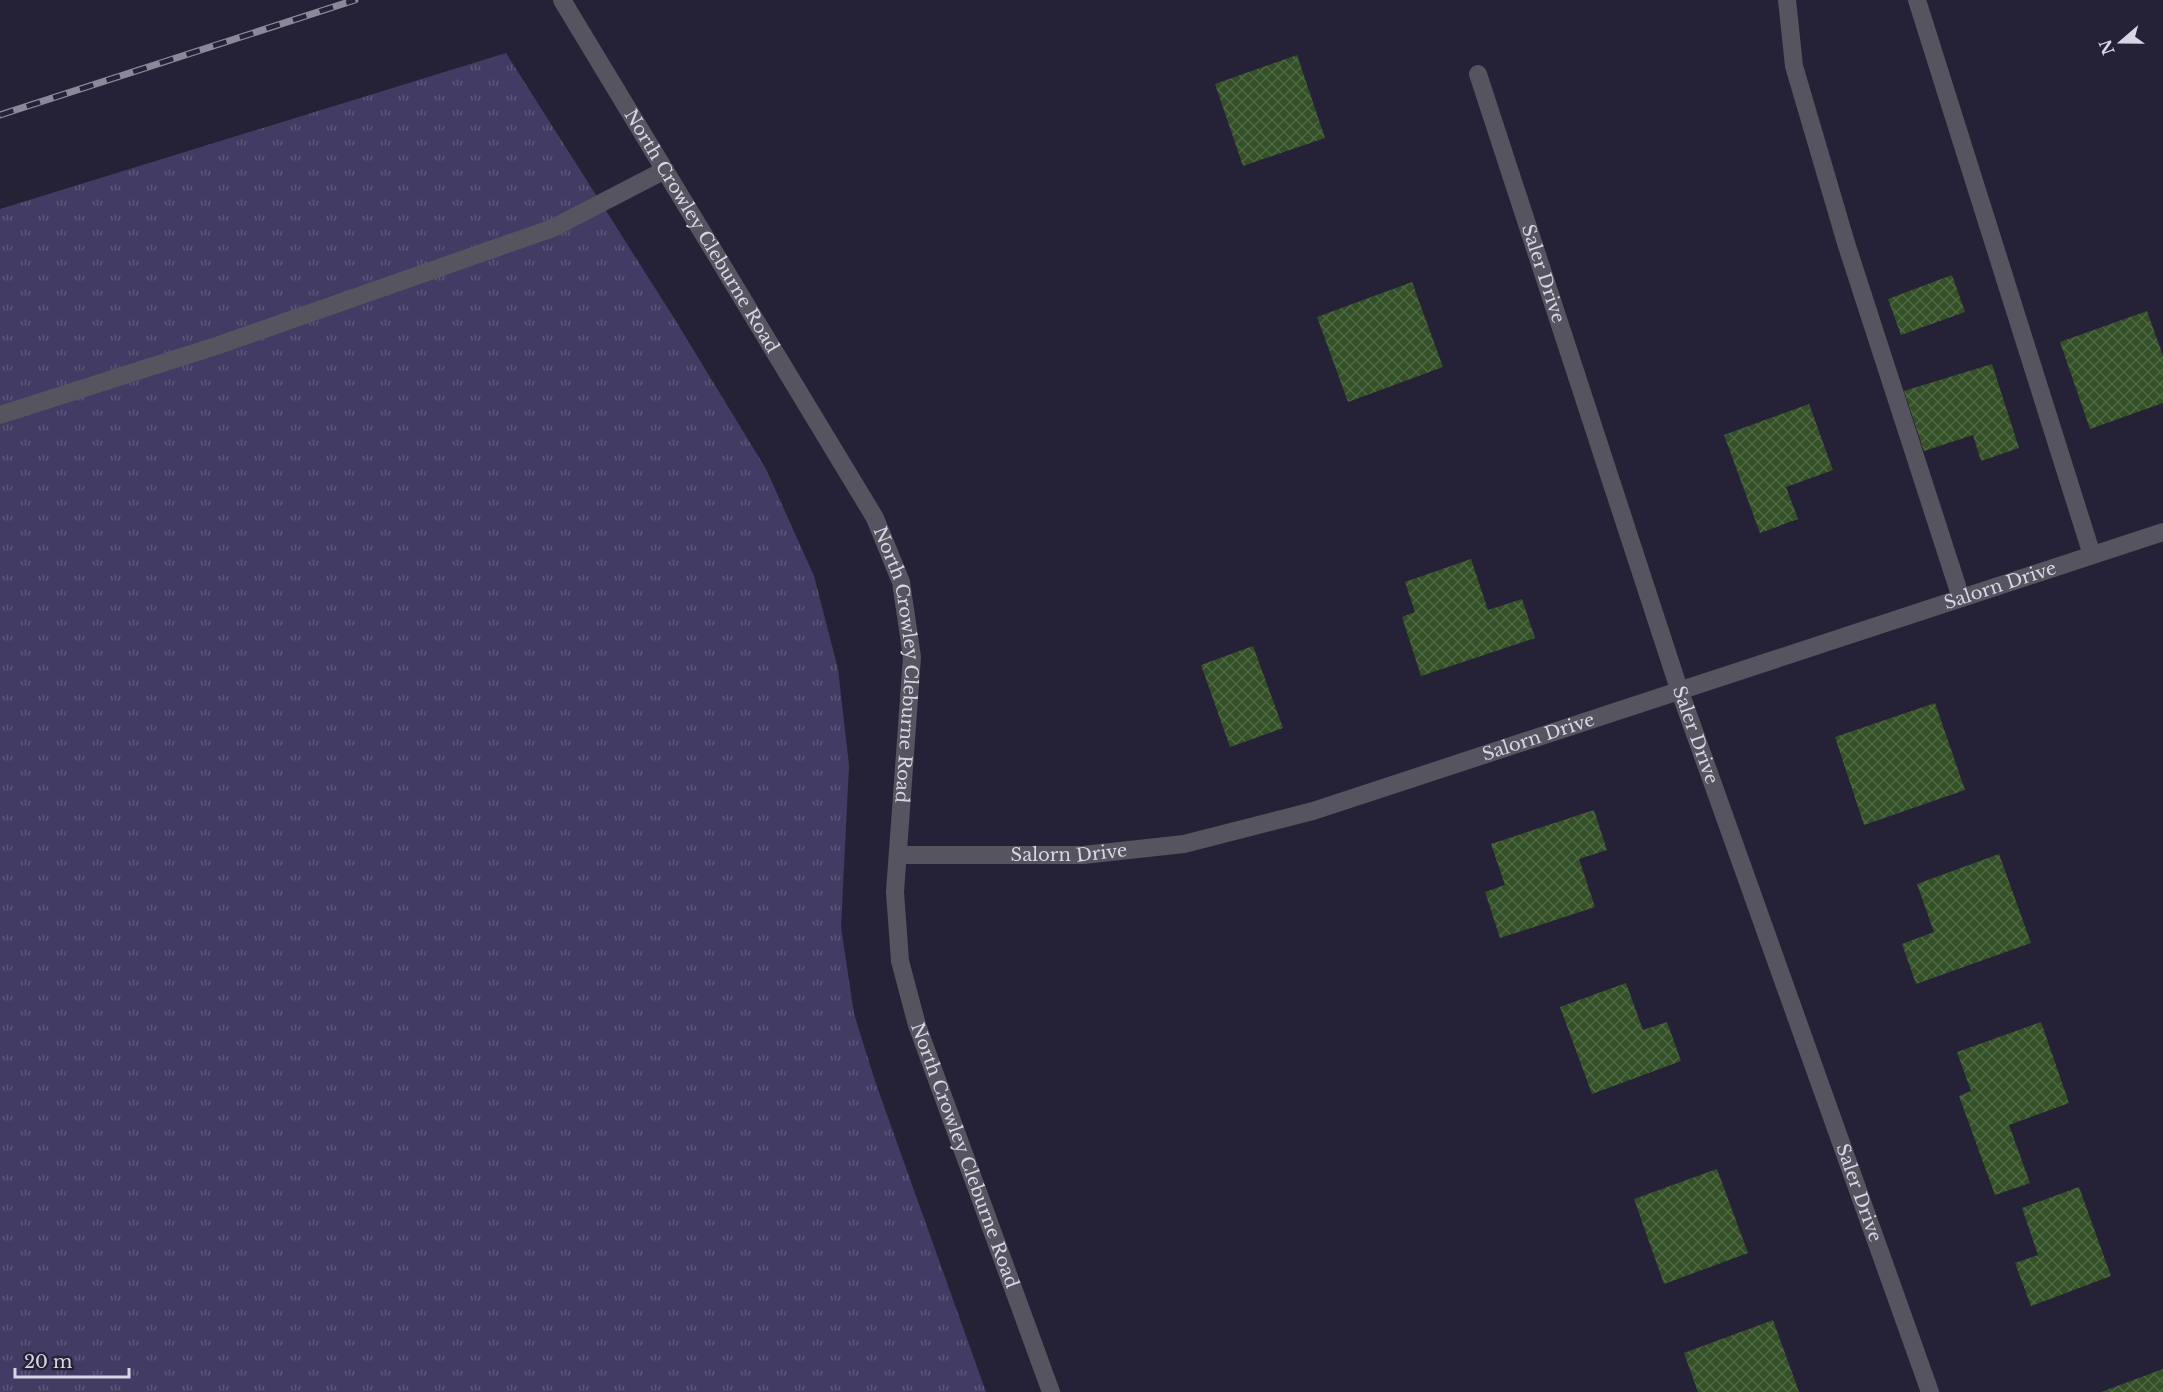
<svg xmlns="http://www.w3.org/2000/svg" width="2163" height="1392" font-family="'Libre Baskerville',serif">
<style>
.grass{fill:url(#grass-tufts)}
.building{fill:url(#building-cross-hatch)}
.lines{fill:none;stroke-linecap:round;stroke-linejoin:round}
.minor{stroke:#55545f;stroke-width:18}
.rail-casing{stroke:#8a8899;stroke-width:7}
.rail{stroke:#252237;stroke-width:4.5;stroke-dasharray:14;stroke-linecap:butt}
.labels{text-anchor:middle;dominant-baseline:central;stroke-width:6;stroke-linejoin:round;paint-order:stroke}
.street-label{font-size:18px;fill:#d8d6e5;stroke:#252237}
</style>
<defs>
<pattern id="grass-tufts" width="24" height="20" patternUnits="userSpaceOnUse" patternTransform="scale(1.5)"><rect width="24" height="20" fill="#423b63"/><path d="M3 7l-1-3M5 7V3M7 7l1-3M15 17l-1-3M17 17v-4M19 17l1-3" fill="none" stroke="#5d5779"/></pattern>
<pattern id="building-cross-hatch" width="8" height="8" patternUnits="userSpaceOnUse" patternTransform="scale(1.5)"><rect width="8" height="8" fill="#335026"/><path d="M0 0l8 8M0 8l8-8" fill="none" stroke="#506845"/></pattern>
</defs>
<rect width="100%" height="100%" fill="#252237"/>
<path class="grass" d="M 506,53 L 674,318 L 766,469 L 814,576 L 838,669 L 849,765 L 841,927 L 854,1014 L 875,1081 L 986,1392 L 0,1392 L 0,209 Z"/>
<path class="building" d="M 1297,55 L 1325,138 L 1243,166 L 1215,84 Z
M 1952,275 L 1965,312 L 1901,335 L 1888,299 Z
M 1412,282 L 1443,367 L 1348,402 L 1317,317 Z
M 2147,311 L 2163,356 L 2163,403 L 2090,429 L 2060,342 Z
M 1992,364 L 2019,448 L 1981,461 L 1973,435 L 1924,451 L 1904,391 Z
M 1809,404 L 1833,470 L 1786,487 L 1798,519 L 1760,533 L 1724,435 Z
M 1471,559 L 1488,610 L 1522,599 L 1535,638 L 1421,676 L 1402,617 L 1415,612 L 1405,582 Z
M 1253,646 L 1283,728 L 1230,747 L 1201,665 Z
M 1935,703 L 1965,790 L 1864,825 L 1835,737 Z
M 1594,810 L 1607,850 L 1579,859 L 1595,907 L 1500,938 L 1485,892 L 1505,885 L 1491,844 Z
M 1999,854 L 2031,943 L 1916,984 L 1902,944 L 1934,932 L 1917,884 Z
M 1626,983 L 1643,1030 L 1667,1022 L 1681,1061 L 1592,1094 L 1560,1007 Z
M 2041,1022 L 2069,1103 L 2009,1125 L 2030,1183 L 1995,1195 L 1959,1096 L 1971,1091 L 1957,1052 Z
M 1717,1169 L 1748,1253 L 1664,1284 L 1634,1199 Z
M 2079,1187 L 2111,1276 L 2031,1306 L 2015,1263 L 2038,1255 L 2022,1208 Z
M 1773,1320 L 1799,1392 L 1698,1392 L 1684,1353 Z
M 2163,1369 L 2163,1392 L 2101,1392 Z"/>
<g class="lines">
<g class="minor">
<path id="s1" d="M 562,0 L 875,518 L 901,582 L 912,657 L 895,892 L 900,961 L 917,1025 L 1051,1392"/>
<path d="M 1787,0 L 1794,66 L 1846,243 L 1961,598"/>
<path d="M 1917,0 L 2092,555"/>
<path id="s2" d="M 1478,74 L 1679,689 L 1930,1392"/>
<path d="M 0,415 L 219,345 L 553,228 L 665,170"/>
<path id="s3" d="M 898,855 L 1083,855 L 1184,844 L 1313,811 L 2163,532"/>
</g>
<g class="rail-casing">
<path id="rail" d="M 0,115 L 355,0"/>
</g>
<use href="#rail" class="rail"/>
</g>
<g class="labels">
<g class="street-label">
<text stroke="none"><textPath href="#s1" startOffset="270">North Crowley Cleburne Road</textPath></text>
<text stroke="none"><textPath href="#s2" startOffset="210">Saler Drive</textPath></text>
<text stroke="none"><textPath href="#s3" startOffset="1143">Salorn Drive</textPath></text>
<text stroke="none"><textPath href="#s1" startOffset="756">North Crowley Cleburne Road</textPath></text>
<text stroke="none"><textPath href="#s3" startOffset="657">Salorn Drive</textPath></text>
<text stroke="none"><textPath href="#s2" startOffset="696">Saler Drive</textPath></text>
<text stroke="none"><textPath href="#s3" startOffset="171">Salorn Drive</textPath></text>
<text stroke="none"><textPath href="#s1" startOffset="1260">North Crowley Cleburne Road</textPath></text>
<text stroke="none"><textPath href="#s2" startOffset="1182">Saler Drive</textPath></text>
</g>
</g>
<g transform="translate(2121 42) rotate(250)" stroke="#252237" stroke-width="4.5" paint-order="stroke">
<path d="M0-4.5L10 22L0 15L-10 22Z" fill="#d8d6e5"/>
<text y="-9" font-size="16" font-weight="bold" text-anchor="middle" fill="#d8d6e5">N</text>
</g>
<path d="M15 1368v9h114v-9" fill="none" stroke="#d8d6e5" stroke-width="3"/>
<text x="24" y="1368" font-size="18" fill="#d8d6e5" stroke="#252237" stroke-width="4.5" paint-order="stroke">20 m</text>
</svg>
